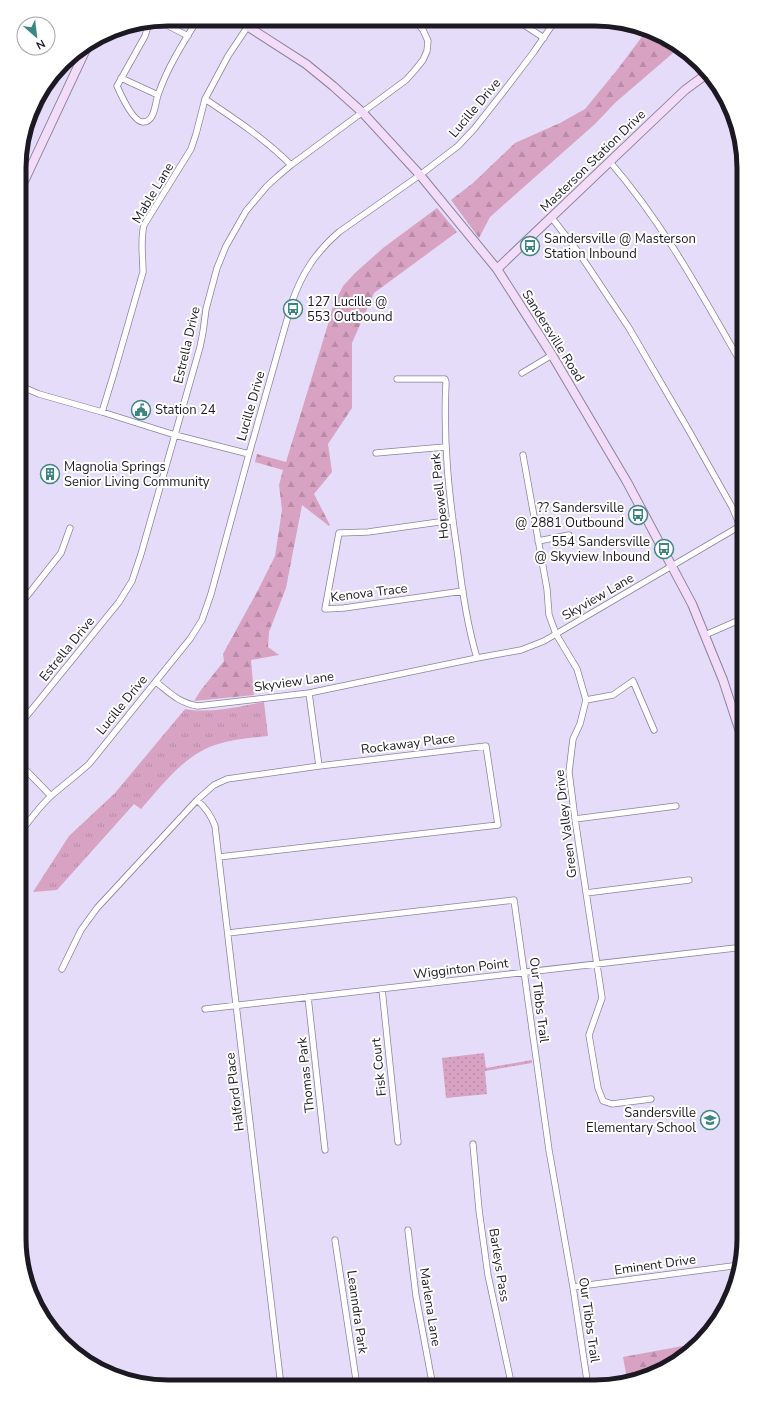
<svg xmlns="http://www.w3.org/2000/svg" width="763" height="1406" font-family="'Nunito Sans',sans-serif">
<style>
.grass{fill:url(#grass-tufts)}
.forest{fill:url(#forest-firs)}
.park{fill:url(#park-dots)}
.lines{fill:none;stroke-linecap:round;stroke-linejoin:round}
.street-casing{stroke:#8b839d;stroke-width:7}
.secondary-casing{stroke:#8b839d;stroke-width:10}
.street{stroke:#fff;stroke-width:5.5}
.secondary{stroke:#f3dcf8;stroke-width:8}
.labels{text-anchor:middle;dominant-baseline:central;stroke-width:4;stroke-linejoin:round;paint-order:stroke}
.street-label{font-size:13px;fill:#1c1923;stroke:#fff}
.poi-label{font-size:13px;fill:#1c1923;stroke:#fff;text-anchor:start}
.rim{fill:none;stroke:#1c1923;stroke-width:5}
</style>
<defs>
<pattern id="grass-tufts" width="24" height="20" patternUnits="userSpaceOnUse"><rect width="24" height="20" fill="#d8a2c2"/><path d="M3 7l-1-3M5 7V3M7 7l1-3M15 17l-1-3M17 17v-4M19 17l1-3" fill="none" stroke="#b98ba6"/></pattern>
<pattern id="forest-firs" width="22" height="20" patternUnits="userSpaceOnUse"><rect width="22" height="20" fill="#d8a2c2"/><path d="M5 1l3.5 6h-7zM16 11l3.5 6h-7z" fill="#b98ba6"/></pattern>
<pattern id="park-dots" width="8" height="8" patternUnits="userSpaceOnUse"><rect width="8" height="8" fill="#d8a2c2"/><path d="M2 2h.1M6 6h.1" fill="none" stroke="#b98ba6" stroke-width="1.8" stroke-linecap="round"/></pattern>
</defs>
<rect width="100%" height="100%" fill="#e5dcf9"/>
<path class="grass" d="M 264,702 L 268,736 C 251,738 234,739 218,744 C 185,754 163,784 141,809 L 134,804 L 57,890 L 33,892 L 69,836 L 115,793 L 185,709 C 209,714 240,706 264,702 Z"/>
<path class="forest" d="M 647,30 L 661,34 L 680,47 L 616,102 L 595,124 L 490,217 L 479,238 L 451,200 L 473,183 L 515,143 L 560,123 L 585,109 L 617,70 Z
M 437,208 L 457,232 L 374,293 L 352,343 L 352,408 L 328,444 L 332,472 L 314,494 L 330,525 L 329,526 L 302,505 L 286,588 L 269,632 L 268,647 L 279,655 L 251,660 L 254,695 L 194,701 L 201,690 L 224,661 L 223,654 L 258,590 L 275,556 L 282,510 L 279,485 L 283,470 L 255,462 L 257,454 L 286,462 L 329,321 L 333,306 L 343,286 L 355,273 L 383,248 Z
M 699,1343 L 685,1356 L 643,1379 L 592,1387 L 592,1385 L 627,1379 L 623,1357 Z"/>
<path class="park" d="M 484,1053 L 486,1068 L 532,1060 L 532,1063 L 485,1071 L 487,1094 L 446,1098 L 442,1058 Z"/>
<g class="lines">
<g class="street-casing">
<path id="street" d="M 159,21 L 188,36
M 518,21 L 544,38
M 149,23 L 145,36 L 117,86 C 121,95 133,122 143,122 C 155,122 155,103 158,95 C 167,68 183,43 198,19
M 121,78 L 158,95
M 205,99 C 235,119 265,139 291,165
M 743,160 C 736,173 739,191 744,204
M 610,162 C 664,224 703,297 744,368
M 522,373 L 552,355
M 397,379 L 445,379 L 446,382 C 443,442 449,498 458,556 C 462,590 467,625 477,658
M 20,386 L 39,394 L 102,412 L 175,435 L 249,454
M 102,412 L 114,373 L 143,272 C 143,256 140,241 144,225 L 191,149 L 196,134 L 205,99 L 228,56 L 252,20
M 376,453 L 445,447
M 523,455 L 547,589 L 549,615 L 556,634 L 577,669 L 586,700 L 580,724 L 573,739 L 569,772 L 575,819 L 602,998 L 589,1035 L 598,1088 L 603,1101 L 612,1104 L 651,1099
M 453,520 L 368,532 L 339,533 L 325,609 L 344,608 L 463,591
M 538,541 L 569,535
M 20,605 L 61,553 L 70,528
M 705,635 L 744,618
M 156,682 C 170,693 179,703 198,706 L 309,693 L 477,658 L 521,650 L 544,641 L 740,526 L 732,507 L 688,429 L 629,328 L 579,253 L 552,218
M 309,693 L 319,766
M 586,700 L 613,695 L 633,681 L 654,730
M 20,724 L 119,602 L 132,581 L 141,554 L 200,347 L 203,332 L 206,309 L 217,268 L 226,246 L 246,211 L 267,186 L 278,176 L 291,165 L 406,80 L 415,70 L 423,60 L 427,51 L 428,41 L 423,30 L 416,21
M 20,764 L 51,796
M 197,800 C 206,808 211,815 215,826 L 281,1386
M 575,819 L 676,806
M 19,834 C 29,821 39,807 51,796 C 63,785 77,775 89,764 L 190,639 L 202,620 L 211,594 L 249,454 L 292,302 C 302,273 316,252 339,232 L 420,175 L 458,146 L 474,129 L 504,91 L 533,53 L 555,21
M 586,893 L 689,880
M 228,933 L 514,900 L 549,1150 L 573,1287 L 588,1387
M 62,969 L 81,930 L 97,908 L 197,800 L 214,785 L 227,779 L 319,766 L 486,746 L 498,825 L 219,857
M 382,989 L 398,1142
M 308,997 L 325,1150
M 205,1009 L 744,947
M 473,1144 L 479,1210 L 488,1275 L 512,1387
M 408,1230 L 416,1296 L 433,1387
M 335,1240 L 357,1386
M 573,1287 L 740,1265
M 566,1387 L 587,1383"/>
</g>
<g class="secondary-casing">
<path id="secondary" d="M 236,19 L 306,64 L 333,86 L 363,113 L 420,175 L 497,269 L 552,355 L 627,482 L 692,604 L 723,680 L 744,744
M 24,137 L 48,84
M 20,190 L 88,45
M 497,269 L 685,90 L 708,73"/>
</g>
<use href="#street" class="street"/>
<use href="#secondary" class="secondary"/>
</g>
<defs>
<g id="bus-ring" transform="scale(1)"><circle r="9.5" fill="#fff" stroke="#3e8683" stroke-width="1.5"/><path d="M-5-6H5V4H4V6H2V4H-2V6H-4V4H-5ZM-3.5-4V0h7V-4ZM-3.5 1.2v1.5H-2V1.2ZM2 1.2v1.5H3.5V1.2Z" fill="#3e8683"/></g>
<g id="civic-ring" transform="scale(1)"><circle r="9.5" fill="#fff" stroke="#3e8683" stroke-width="1.5"/><path d="M-.6-6.5H3V-4.5H.6V-3L4-1V1h2V6H-6V1h2V-1L-.6-3ZM-1.2 2.5V6h2.4V2.5Z" fill="#3e8683"/></g>
<g id="building-ring" transform="scale(1)"><circle r="9.5" fill="#fff" stroke="#3e8683" stroke-width="1.5"/><path d="M-4-6H4V6H1V3H-1V6H-4ZM-2.5-4.3h1.7v1.8h-1.7ZM.8-4.3h1.7v1.8H.8ZM-2.5-1h1.7V.8h-1.7ZM.8-1h1.7V.8H.8Z" fill="#3e8683"/></g>
<g id="school-ring" transform="scale(1)"><circle r="9.5" fill="#fff" stroke="#3e8683" stroke-width="1.5"/><path d="M0-5L7-2L0 1L-7-2ZM-4 1L0 2.5L4 1V4Q0 6-4 4Z" fill="#3e8683"/></g>
</defs>
<g fill-rule="evenodd">
<use href="#bus-ring" x="530" y="246"/>
<use href="#bus-ring" x="293" y="309"/>
<use href="#civic-ring" x="141" y="410"/>
<use href="#building-ring" x="50" y="474"/>
<use href="#bus-ring" x="638" y="515"/>
<use href="#bus-ring" x="664" y="549"/>
<use href="#school-ring" x="710" y="1120"/>
</g>
<g class="labels">
<g class="street-label">
<text transform="translate(475 108) rotate(-50)">Lucille Drive</text>
<text transform="translate(593 161) rotate(-44)">Masterson Station Drive</text>
<text transform="translate(153 193) rotate(-59)">Mable Lane</text>
<text transform="translate(553 336) rotate(58)">Sandersville Road</text>
<text transform="translate(187 345) rotate(-77)">Estrella Drive</text>
<text transform="translate(251 406) rotate(-74)">Lucille Drive</text>
<text transform="translate(440 496) rotate(-96)">Hopewell Park</text>
<text transform="translate(369 593) rotate(-7)">Kenova Trace</text>
<text transform="translate(598 597) rotate(-30)">Skyview Lane</text>
<text transform="translate(67 649) rotate(-51)">Estrella Drive</text>
<text transform="translate(294 682) rotate(-8)">Skyview Lane</text>
<text transform="translate(122 705) rotate(-51)">Lucille Drive</text>
<text transform="translate(408 744) rotate(-7)">Rockaway Place</text>
<text transform="translate(566 824) rotate(-97)">Green Valley Drive</text>
<text transform="translate(461 969) rotate(-7)">Wigginton Point</text>
<text transform="translate(539 1000) rotate(83)">Our Tibbs Trail</text>
<text transform="translate(379 1067) rotate(-96)">Fisk Court</text>
<text transform="translate(306 1075) rotate(-96)">Thomas Park</text>
<text transform="translate(235 1092) rotate(-97)">Halford Place</text>
<text transform="translate(499 1265) rotate(81)">Barleys Pass</text>
<text transform="translate(655 1265) rotate(-8)">Eminent Drive</text>
<text transform="translate(430 1307) rotate(81)">Marlena Lane</text>
<text transform="translate(357 1312) rotate(82)">Leanndra Park</text>
<text transform="translate(589 1320) rotate(82)">Our Tibbs Trail</text>
</g>
<g class="poi-label">
<text x="544" y="239">Sandersville @ Masterson<tspan x="544" dy="15">Station Inbound</tspan></text>
<text x="307" y="302">127 Lucille @<tspan x="307" dy="15">553 Outbound</tspan></text>
<text x="155" y="410">Station 24</text>
<text x="64" y="467">Magnolia Springs<tspan x="64" dy="15">Senior Living Community</tspan></text>
<text x="624" y="508" text-anchor="end">?? Sandersville<tspan x="624" dy="15">@ 2881 Outbound</tspan></text>
<text x="650" y="542" text-anchor="end">554 Sandersville<tspan x="650" dy="15">@ Skyview Inbound</tspan></text>
<text x="696" y="1113" text-anchor="end">Sandersville<tspan x="696" dy="15">Elementary School</tspan></text>
</g>
</g>
<path d="M0 0H763V1406H0ZM168 26H595A142 142 0 0 1 737 168V1238A142 142 0 0 1 595 1380H168A142 142 0 0 1 26 1238V168A142 142 0 0 1 168 26Z" fill="#fff" fill-rule="evenodd"/>
<path class="rim" d="M168 26H595A142 142 0 0 1 737 168V1238A142 142 0 0 1 595 1380H168A142 142 0 0 1 26 1238V168A142 142 0 0 1 168 26Z"/>
<g transform="translate(36 36) rotate(152)"><circle r="19" fill="#ffffff" stroke="#a4a3a7"/>
<path d="M0-3L7 15L0 10L-7 15Z" fill="#3e8683"/>
<text y="-6" font-size="11" font-weight="bold" text-anchor="middle" fill="#1c1923">N</text>
</g>
</svg>
